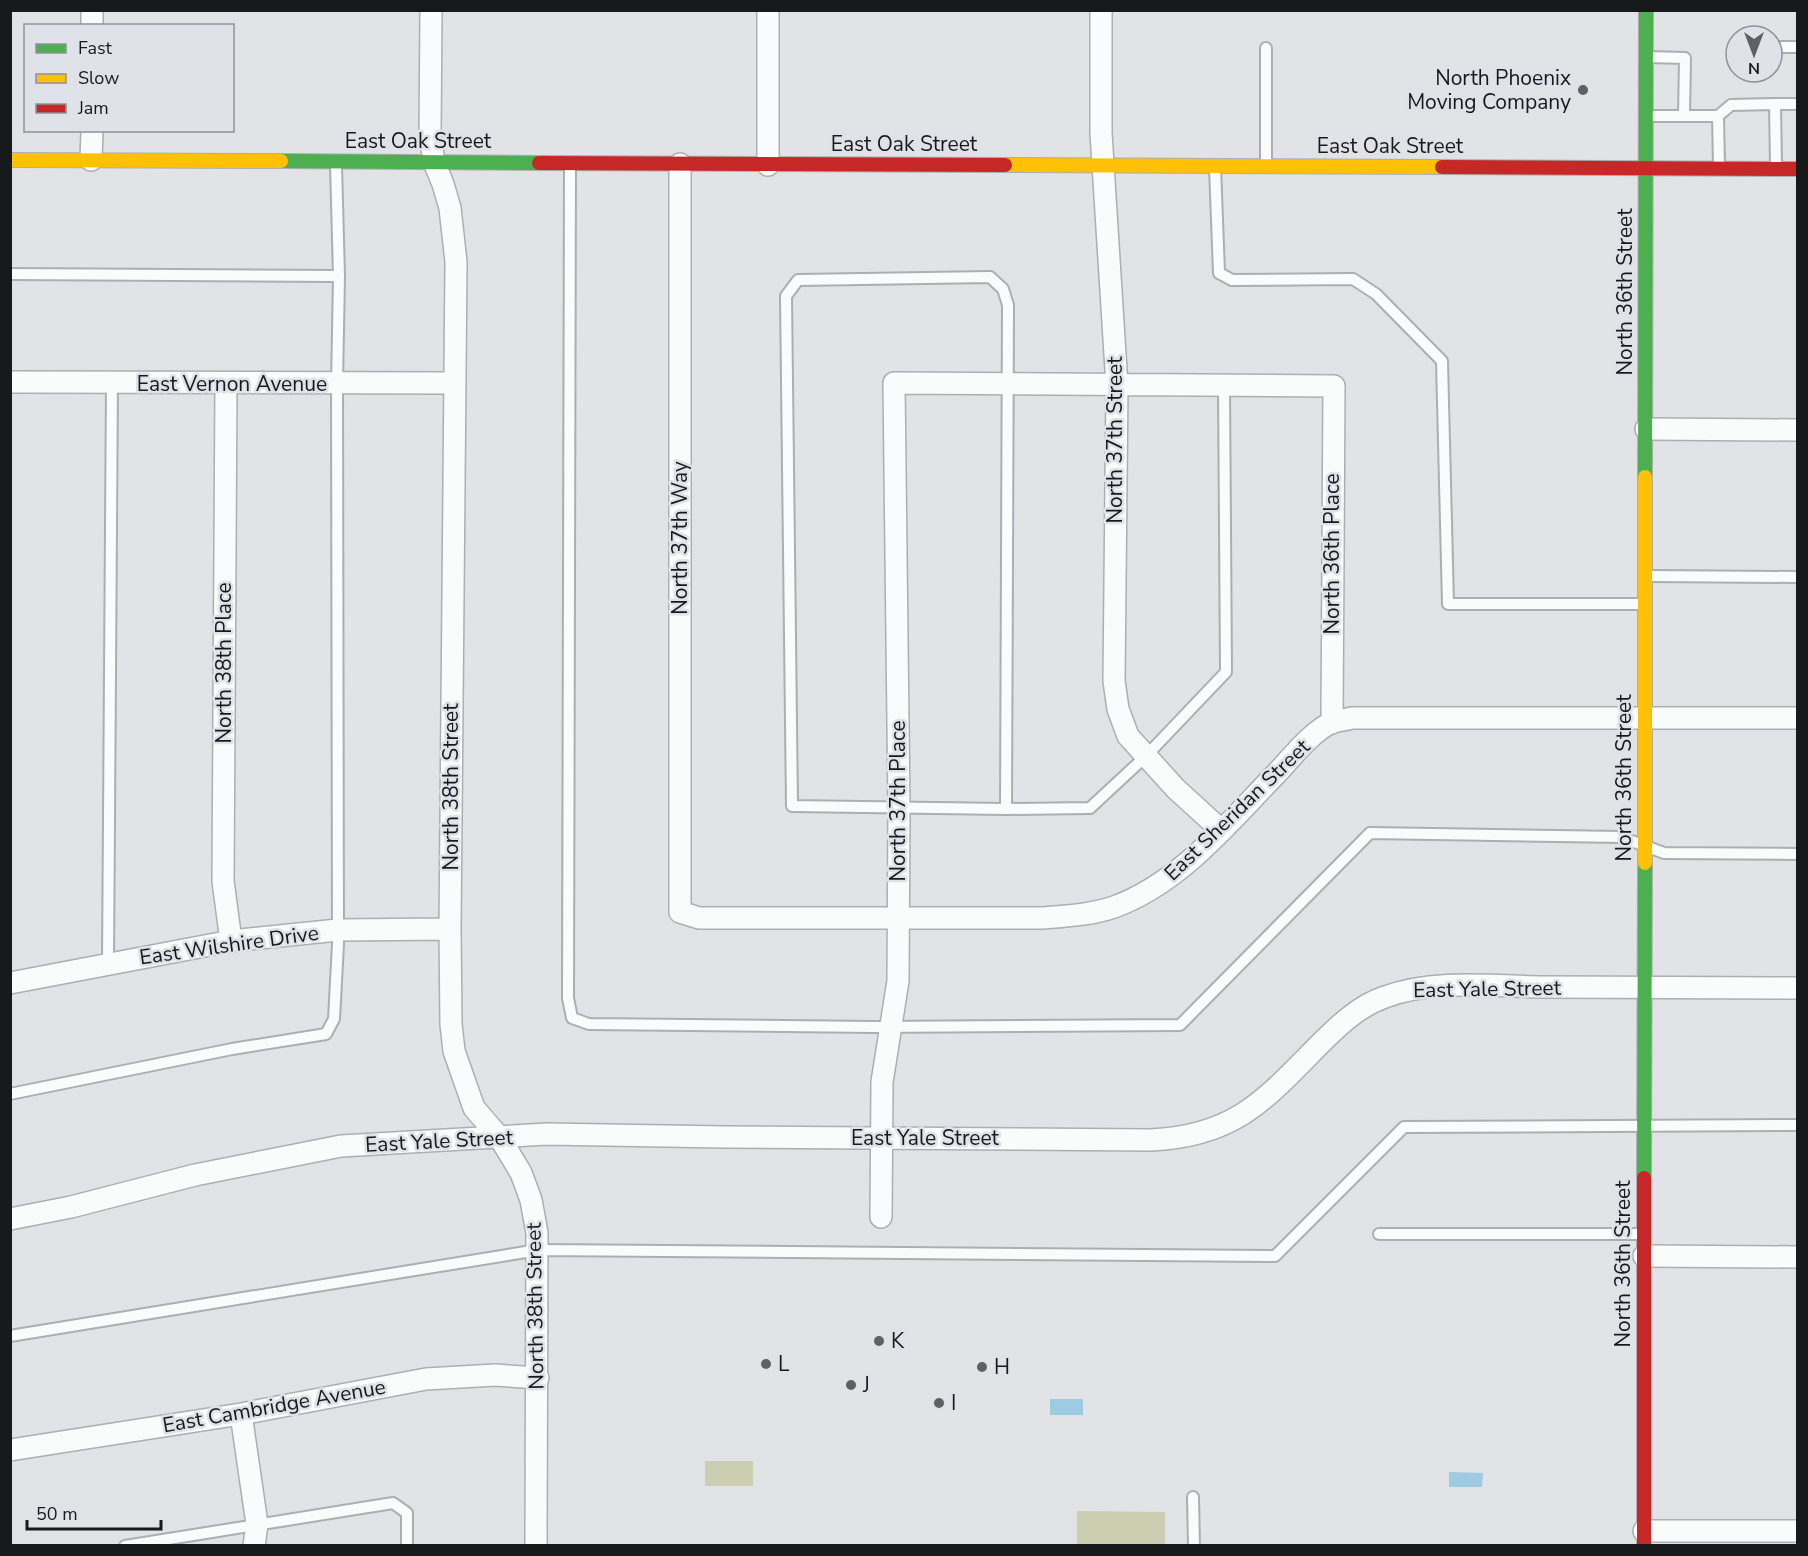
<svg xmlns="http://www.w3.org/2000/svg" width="1808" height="1556" font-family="'Nunito Sans',sans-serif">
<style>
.green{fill:#cbceb1}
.water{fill:#9ecbe1}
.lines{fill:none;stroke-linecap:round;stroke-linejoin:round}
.lane-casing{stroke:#acaeb1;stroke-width:14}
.street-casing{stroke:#acaeb1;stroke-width:24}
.fast-casing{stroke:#acaeb1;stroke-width:16}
.slow-casing{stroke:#acaeb1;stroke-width:16}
.jam-casing{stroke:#acaeb1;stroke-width:16}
.lane{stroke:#fafbfb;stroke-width:10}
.street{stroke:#fafbfb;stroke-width:21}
.fast{stroke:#4caf50;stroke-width:14}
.slow{stroke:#ffc107;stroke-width:14}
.jam{stroke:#c62828;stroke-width:14}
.poi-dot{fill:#5e6062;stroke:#dfe2e9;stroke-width:2}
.labels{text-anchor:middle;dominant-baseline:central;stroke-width:5;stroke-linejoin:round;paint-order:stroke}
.poi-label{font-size:21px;fill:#18191b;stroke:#dfe2e9;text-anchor:start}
.street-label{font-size:21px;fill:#18191b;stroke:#dfe2e9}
</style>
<rect width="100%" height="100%" fill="#e1e3e7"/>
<path class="green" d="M 705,1461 L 753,1461 L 753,1486 L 705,1486 Z
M 1077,1511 L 1165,1512 L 1165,1545 L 1077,1545 Z"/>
<path class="water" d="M 1050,1399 L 1083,1399 L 1083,1415 L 1050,1415 Z
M 1449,1472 L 1483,1473 L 1482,1487 L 1449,1487 Z"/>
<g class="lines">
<g class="lane-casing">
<path id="lane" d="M 1779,47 L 1798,47
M 1266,48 L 1266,164
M 1775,104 L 1798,104
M 1646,116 L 1684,116 L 1685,58 L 1647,57
M 1684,116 L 1718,116 L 1719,166
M 1718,116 L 1731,105 L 1775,104 L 1776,166
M 570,163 L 568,998 L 572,1018 L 589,1024 L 874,1027 L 1180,1025 L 1370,833 L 1621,837 L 1664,853 L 1798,854
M 1215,167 L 1219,273 L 1232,280 L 1353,279 L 1376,294 L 1442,361 L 1448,604 L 1642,604
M 10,274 L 339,276
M 1648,576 L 1798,577
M 1006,809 L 1008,305 L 1003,289 L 990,277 L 798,280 L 786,296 L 792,806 L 1006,809 L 1090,808 L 1146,756 L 1226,672 L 1224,385
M 108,963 L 112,383
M 10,1094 L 232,1049 L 326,1034 L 334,1019 L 338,944 L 337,384 L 339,276 L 336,165
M 1379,1234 L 1643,1234
M 10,1336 L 538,1250 L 1275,1256 L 1404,1127 L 1798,1125
M 1193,1497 L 1194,1546
M 125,1546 L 393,1503 L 407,1513 L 407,1546"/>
</g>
<g class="street-casing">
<path id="street" d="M 431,10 L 430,135 L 434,162 L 443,184 L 450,208 L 456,262 L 450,929 L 451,1024 L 454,1051 L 474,1108 L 500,1138 L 521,1173 L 531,1200 L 537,1233 L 536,1546
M 768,10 L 768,165
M 1101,10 L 1101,133 L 1117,386 L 1114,681 L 1118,709 L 1128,736 L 1176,789 L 1221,830
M 92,26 L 92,10
M 91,160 L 92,130
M 680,164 L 680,912 L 699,918 L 1042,918 C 1066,916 1091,915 1114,907 C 1180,883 1228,823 1276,774 C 1290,759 1314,729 1333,722 C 1339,720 1346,720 1351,718 L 1798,718
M 10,382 L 454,383
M 226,384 L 223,881 L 231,941
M 1646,429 L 1798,430
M 10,983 L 231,941 L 338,930 L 450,929
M 881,1217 L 882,1082 L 898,981 L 899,808 L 894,383 L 1334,386 L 1332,723
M 10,1219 L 71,1207 L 195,1175 L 341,1146 L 547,1134 L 725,1137 L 1151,1140 C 1233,1136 1262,1103 1316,1048 C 1336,1028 1358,1006 1385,997 C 1433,979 1491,986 1543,987 C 1628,987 1713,988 1798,988
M 1644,1256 L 1798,1257
M 241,1414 L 257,1524 L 254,1546
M 10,1450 L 241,1414 L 426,1379 L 495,1375 L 538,1378
M 1644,1531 L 1798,1531"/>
</g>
<g class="fast-casing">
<path id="fast" d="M 281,161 L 539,163
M 1645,477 L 1646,10
M 1644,1178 L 1645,863"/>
</g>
<g class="slow-casing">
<path id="slow" d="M 10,160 L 281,161
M 1005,165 L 1442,167
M 1645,863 L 1645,477"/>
</g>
<g class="jam-casing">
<path id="jam" d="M 539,163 L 1005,165
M 1442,167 L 1798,169
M 1644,1546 L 1644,1178"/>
</g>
<use href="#lane" class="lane"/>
<use href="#street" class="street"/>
<use href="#fast" class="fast"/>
<use href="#slow" class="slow"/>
<use href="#jam" class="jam"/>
</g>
<g class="poi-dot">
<circle cx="1583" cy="90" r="6"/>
<circle cx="879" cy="1341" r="6"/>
<circle cx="766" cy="1364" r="6"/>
<circle cx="982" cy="1367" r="6"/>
<circle cx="851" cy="1385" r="6"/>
<circle cx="939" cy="1403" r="6"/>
</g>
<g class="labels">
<g class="poi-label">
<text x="1571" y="78" text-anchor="end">North Phoenix<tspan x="1571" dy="24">Moving Company</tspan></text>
<text x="891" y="1341">K</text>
<text x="778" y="1364">L</text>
<text x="994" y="1367">H</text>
<text x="863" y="1385">J</text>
<text x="951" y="1403">I</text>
</g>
<g class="street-label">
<text x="418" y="141">East Oak Street</text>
<text x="904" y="144">East Oak Street</text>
<text x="1390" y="146">East Oak Street</text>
<text transform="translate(1625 292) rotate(-90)">North 36th Street</text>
<text x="232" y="384">East Vernon Avenue</text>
<text transform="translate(1115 440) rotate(-90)">North 37th Street</text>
<text transform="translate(680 538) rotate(-90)">North 37th Way</text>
<text transform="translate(1332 554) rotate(-90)">North 36th Place</text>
<text transform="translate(224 663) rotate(-90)">North 38th Place</text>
<text transform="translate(1624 778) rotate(-90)">North 36th Street</text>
<text transform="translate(451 787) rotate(-90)">North 38th Street</text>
<text transform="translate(898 801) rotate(-90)">North 37th Place</text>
<text transform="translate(1237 810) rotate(-44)">East Sheridan Street</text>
<text transform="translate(229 945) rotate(-8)">East Wilshire Drive</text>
<text transform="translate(1487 989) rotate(-1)">East Yale Street</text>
<text x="925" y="1138">East Yale Street</text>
<text transform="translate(439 1141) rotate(-3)">East Yale Street</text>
<text transform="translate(1623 1264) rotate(-90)">North 36th Street</text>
<text transform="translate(535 1306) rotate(-91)">North 38th Street</text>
<text transform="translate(274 1406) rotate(-10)">East Cambridge Avenue</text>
</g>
</g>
<rect width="1808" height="1556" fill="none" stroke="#18191b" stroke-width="24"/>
<rect x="24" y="24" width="210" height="108" fill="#dfe2e9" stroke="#8f9297" stroke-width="1.5"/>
<rect x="36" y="44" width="30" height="9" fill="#4caf50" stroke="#8f9297" stroke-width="1.5"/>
<text x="78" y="54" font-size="18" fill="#18191b">Fast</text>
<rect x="36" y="74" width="30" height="9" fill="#ffc107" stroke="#8f9297" stroke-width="1.5"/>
<text x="78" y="84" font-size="18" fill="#18191b">Slow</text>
<rect x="36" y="104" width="30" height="9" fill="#c62828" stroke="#8f9297" stroke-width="1.5"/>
<text x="78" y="114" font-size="18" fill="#18191b">Jam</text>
<g transform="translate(1754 54) rotate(180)"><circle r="28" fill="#dfe2e9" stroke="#8f9297" stroke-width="1.5"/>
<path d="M0-4.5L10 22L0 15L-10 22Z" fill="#5e6062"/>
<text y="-9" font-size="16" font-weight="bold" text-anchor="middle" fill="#18191b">N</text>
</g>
<path d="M27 1520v9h134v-9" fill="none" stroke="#18191b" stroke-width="3"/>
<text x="36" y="1520" font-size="18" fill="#18191b" stroke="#dfe2e9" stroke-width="4.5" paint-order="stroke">50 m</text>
</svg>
